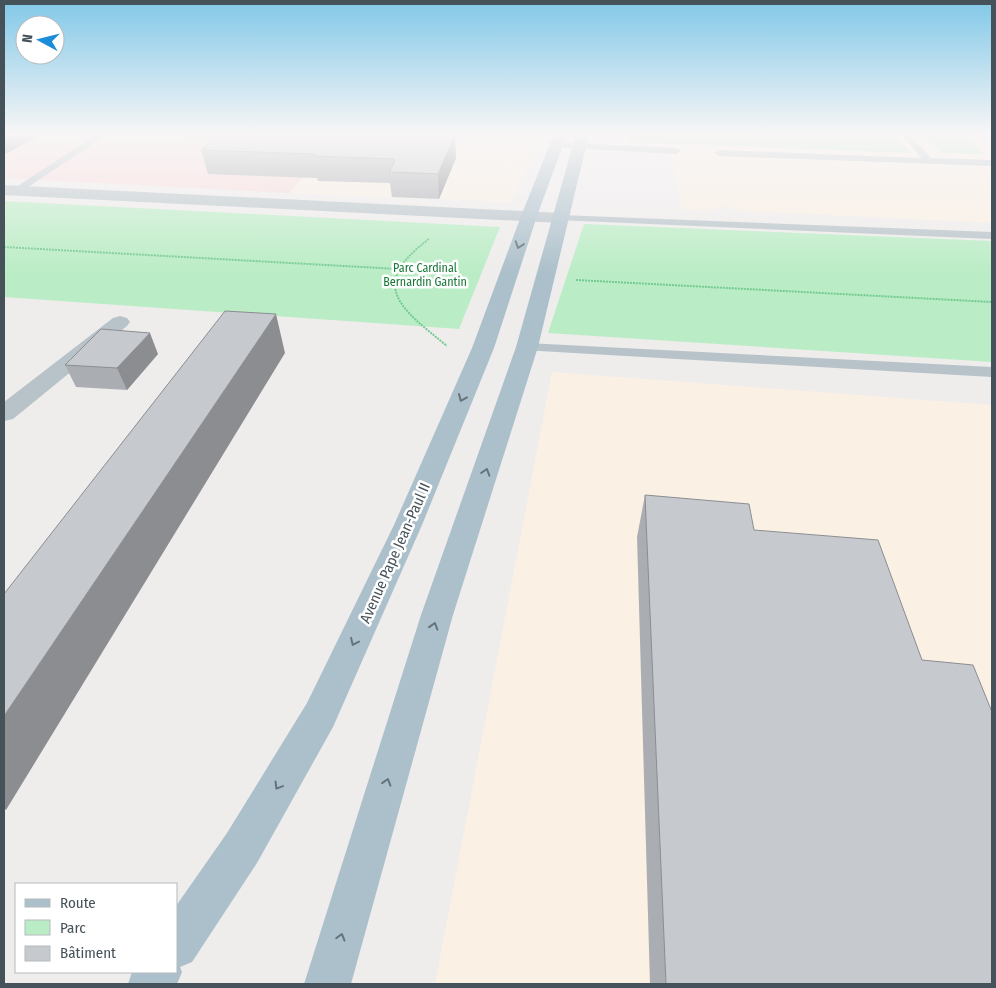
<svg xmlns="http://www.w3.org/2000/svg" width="996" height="988" font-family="'Fira Sans Condensed',sans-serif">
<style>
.commercial{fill:#fbf0e4}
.medical{fill:#fadbdd}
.green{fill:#baedc5}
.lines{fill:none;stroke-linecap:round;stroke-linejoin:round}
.path{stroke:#73ca91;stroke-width:2;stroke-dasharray:2 1;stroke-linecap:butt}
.service{fill:#b7c3c9;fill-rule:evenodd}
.minor{fill:#b7c3c9;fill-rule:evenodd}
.primary{fill:#acc0cb;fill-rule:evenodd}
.wall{fill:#aaaeb2}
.shaded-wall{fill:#8b8d91}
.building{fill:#c6cacf;stroke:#8b8d91}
.oneway{stroke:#64737b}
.labels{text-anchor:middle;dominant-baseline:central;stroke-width:5;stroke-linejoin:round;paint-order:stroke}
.far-park-label{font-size:12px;fill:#187738;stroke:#fff}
.street-label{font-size:15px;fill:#455259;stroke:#fff}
</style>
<rect width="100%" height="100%" fill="#efecec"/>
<path class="commercial" d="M 341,134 L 542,134 L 511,202 L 289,193 Z
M 621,134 L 992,134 L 992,223 L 739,211 L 723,206 L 709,211 L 682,210 L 670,147 L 620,144 Z
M 552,372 L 992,405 L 992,984 L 435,984 Z"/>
<path class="medical" d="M 4,134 L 341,134 L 289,193 L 4,178 Z"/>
<path class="green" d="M 629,134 L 893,134 L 911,153 L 628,142 Z
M 924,134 L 963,134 L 984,154 L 941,153 Z
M 4,201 L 500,227 L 459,329 L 4,297 Z
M 584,224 L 992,241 L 992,362 L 548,333 Z"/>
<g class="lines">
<path class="path" d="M 429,239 C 366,286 402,309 447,346
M 4,247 L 398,269
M 576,280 L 992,302"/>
<path class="service" d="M 97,134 L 108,134 L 19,193 L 15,194 L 10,191 Z
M 179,134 L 227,134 L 228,136 L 224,139 L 183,137 Z
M 901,134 L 910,134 L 931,158 L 992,160 L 992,166 L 719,156 L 714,153 L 719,150 L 921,158 Z
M 557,142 L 676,148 L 681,151 L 676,154 L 554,147 L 554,143 Z
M 561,215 L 992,232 L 992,239 L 557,220 L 555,218 Z
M 527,343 L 992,367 L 992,377 L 522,350 L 520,347 L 522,344 Z"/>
<path class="minor" d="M 4,185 L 561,213 L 567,215 L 569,218 L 567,221 L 561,223 L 4,195 Z
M 120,316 L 127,318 L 130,322 L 127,326 L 13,419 L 4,421 L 4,402 L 113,318 Z"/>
<path class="primary" d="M 554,134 L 567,134 L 537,216 L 494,348 L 422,525 L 333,727 L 257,863 L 192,962 L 180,967 L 182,972 L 177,984 L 128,984 L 132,972 L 176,972 L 176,906 L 227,833 L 307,703 L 394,525 L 472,348 L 521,216 Z
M 576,134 L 589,134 L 538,347 L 453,615 L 351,984 L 304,984 L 421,615 L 516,347 Z"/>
</g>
<path class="wall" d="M 201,150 L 456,158 L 439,199 L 392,197 L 390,183 L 318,181 L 317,178 L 208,174 Z
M 158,354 L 127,390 L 76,387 L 65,365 Z
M 645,495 L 992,984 L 650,984 L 637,537 Z"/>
<path class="shaded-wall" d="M 6,134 L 38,134 L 38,136 L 4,155 L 4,135 Z
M 455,135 L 456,158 L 439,199 L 438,174 Z
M 276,314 L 285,353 L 6,810 L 4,808 L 4,716 Z
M 150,333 L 158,354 L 127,390 L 117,368 Z"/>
<path class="building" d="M 220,134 L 445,134 L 455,135 L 438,174 L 389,172 L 395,161 L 393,161 L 394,159 L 313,156 L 315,154 L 201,150 Z
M 225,311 L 276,314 L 4,716 L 4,594 Z
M 101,329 L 150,333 L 117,368 L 65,365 Z
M 645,495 L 749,504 L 754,530 L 878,540 L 922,660 L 973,665 L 992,712 L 992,984 L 666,984 Z"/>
<defs><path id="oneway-chevron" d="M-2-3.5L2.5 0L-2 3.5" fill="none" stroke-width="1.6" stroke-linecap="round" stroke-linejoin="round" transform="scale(1.25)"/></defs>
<g class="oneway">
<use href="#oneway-chevron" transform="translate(519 245) rotate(109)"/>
<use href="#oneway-chevron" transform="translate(462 398) rotate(113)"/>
<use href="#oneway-chevron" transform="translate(486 472) rotate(-72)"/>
<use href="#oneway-chevron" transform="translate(434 626) rotate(-73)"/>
<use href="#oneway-chevron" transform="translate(354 642) rotate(115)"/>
<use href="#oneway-chevron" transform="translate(387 782) rotate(-73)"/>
<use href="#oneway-chevron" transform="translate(278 786) rotate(121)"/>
<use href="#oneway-chevron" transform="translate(341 937) rotate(-74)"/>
</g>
<linearGradient id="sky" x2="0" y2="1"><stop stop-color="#81c8e8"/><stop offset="0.49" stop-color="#f8f6f6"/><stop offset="1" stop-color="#f8f6f6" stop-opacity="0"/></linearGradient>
<rect width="996" height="273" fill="url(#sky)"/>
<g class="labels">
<g class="far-park-label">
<text x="425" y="268">Parc Cardinal<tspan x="425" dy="14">Bernardin Gantin</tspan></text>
</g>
<g class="street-label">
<text transform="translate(395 553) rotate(-66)">Avenue Pape Jean-Paul II</text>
</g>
</g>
<rect width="996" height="988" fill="none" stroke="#455259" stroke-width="10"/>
<rect x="15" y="883" width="162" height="90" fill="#ffffff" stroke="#b5babd"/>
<rect x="25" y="899" width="25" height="8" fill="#acc0cb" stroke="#b5babd"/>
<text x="60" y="908" font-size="15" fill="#455259">Route</text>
<rect x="25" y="920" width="25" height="15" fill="#baedc5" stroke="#b5babd"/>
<text x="60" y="933" font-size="15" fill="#455259">Parc</text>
<rect x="25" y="946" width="25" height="15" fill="#c6cacf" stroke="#b5babd"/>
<text x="60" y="958" font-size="15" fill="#455259">Bâtiment</text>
<g transform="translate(40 40) rotate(277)"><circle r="24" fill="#ffffff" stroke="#b5babd"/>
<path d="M0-4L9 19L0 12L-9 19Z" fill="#1c8dd8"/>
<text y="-8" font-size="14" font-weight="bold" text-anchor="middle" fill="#455259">N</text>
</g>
</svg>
